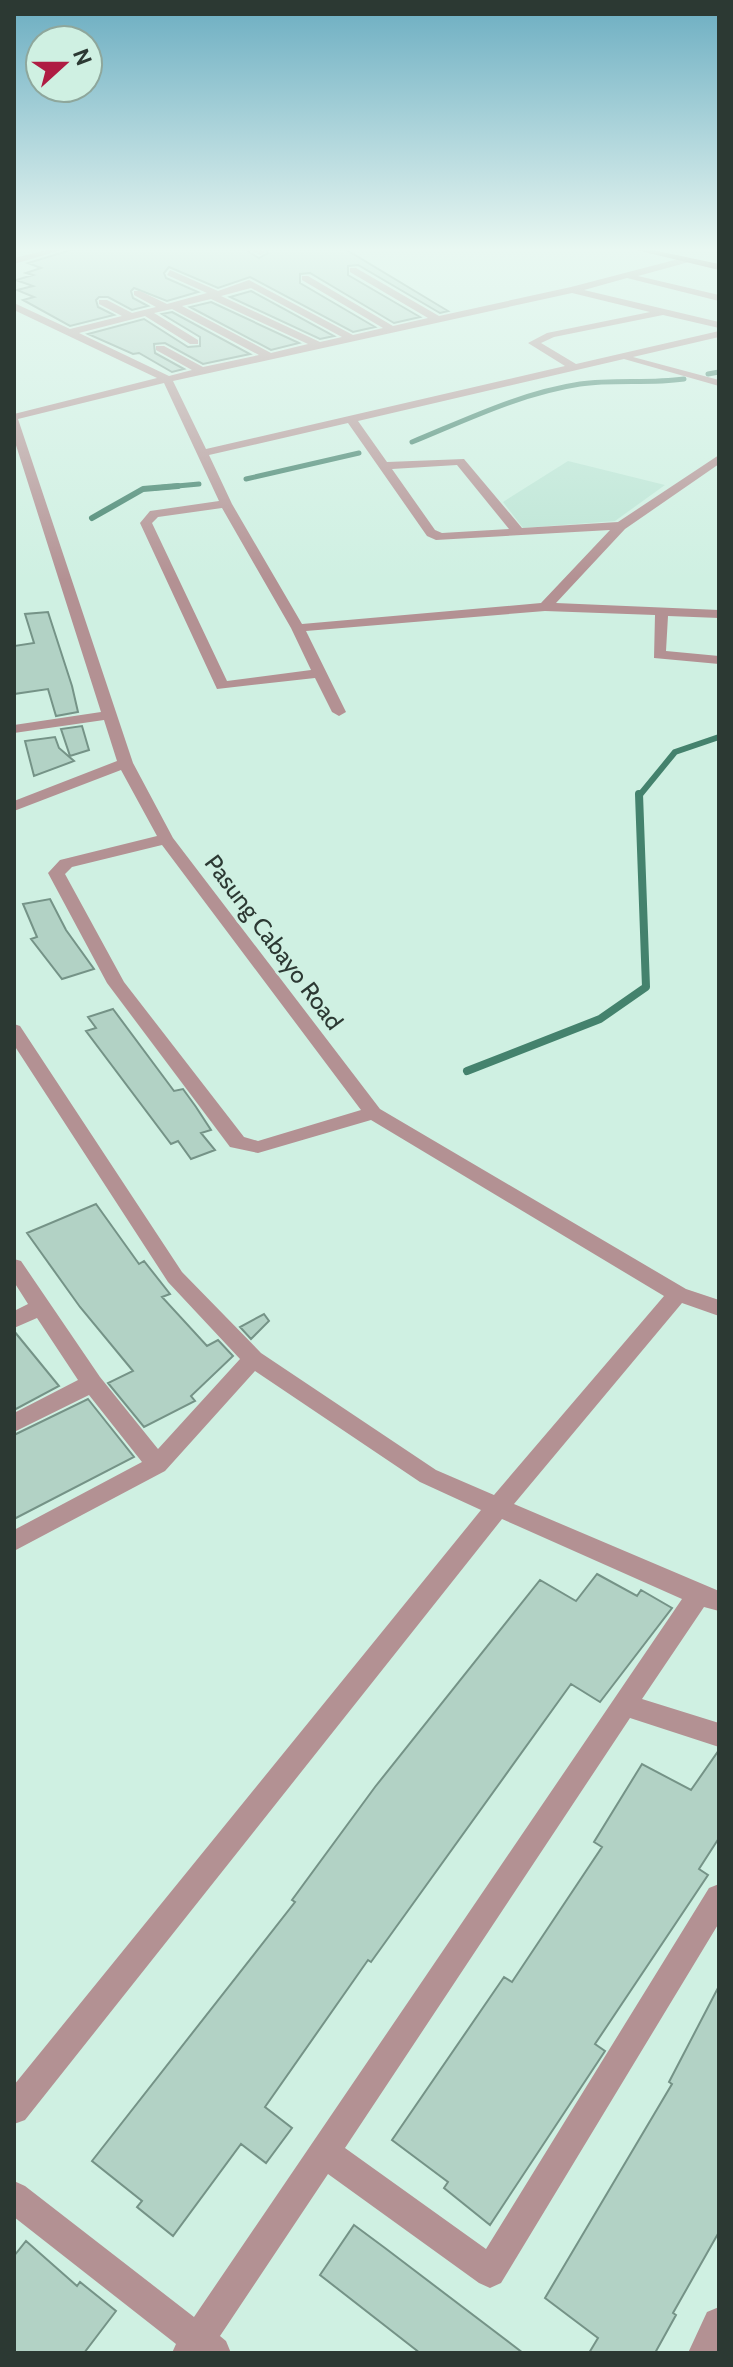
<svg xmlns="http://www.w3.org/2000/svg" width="733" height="2367" font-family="Cabin,sans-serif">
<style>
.built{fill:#bce5d5}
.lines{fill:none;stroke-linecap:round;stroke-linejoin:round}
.stream-far2{stroke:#44826d;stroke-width:5}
.stream-far1{stroke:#44826d;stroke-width:6}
.stream{stroke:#44826d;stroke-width:8}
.building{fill:#b2d2c5;stroke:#759387;stroke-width:2}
.minor{fill:#b39193;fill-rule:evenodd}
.major{fill:#83494f;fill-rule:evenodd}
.labels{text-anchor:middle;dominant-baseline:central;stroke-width:6;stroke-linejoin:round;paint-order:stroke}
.street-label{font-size:24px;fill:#2c3933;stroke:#cff0e2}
</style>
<rect width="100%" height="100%" fill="#cff0e2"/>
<path class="built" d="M 568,461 L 665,485 L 615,521 L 523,528 L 503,502 Z"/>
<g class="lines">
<path class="stream-far2" d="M 708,374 L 719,372
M 412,442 C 466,420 521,393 580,384 C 614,379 649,384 684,379
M 246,479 L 359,453
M 155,488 L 199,484"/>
<path class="stream-far1" d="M 92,518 L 143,489 L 178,486
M 639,796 L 675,752 L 719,737"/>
<path class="stream" d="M 467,1071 L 600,1019 L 646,987 L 639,794"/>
</g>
<path class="building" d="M 74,249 L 244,249 L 259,258 L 268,253 L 265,249 L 345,249 L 448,311 L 440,313 L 358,265 L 348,266 L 348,275 L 420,317 L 394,323 L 310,273 L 300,274 L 300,283 L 375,327 L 353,332 L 250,277 L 218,288 L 169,267 L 164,273 L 166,278 L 198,292 L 167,301 L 134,288 L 131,291 L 133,298 L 148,306 L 132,310 L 108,297 L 99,297 L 96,300 L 98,307 L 114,315 L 70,326 L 23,300 L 34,297 L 17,290 L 33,286 L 16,280 L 33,275 L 26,273 L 41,268 L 28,263 Z
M 251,291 L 334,336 L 320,339 L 230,297 Z
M 211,302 L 299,343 L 271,350 L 190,307 Z
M 172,312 L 250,354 L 203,364 L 165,343 L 154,344 L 155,353 L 184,369 L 172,372 L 139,353 L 133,354 L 88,334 L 144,319 L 188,347 L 200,346 L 200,337 L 162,314 Z
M 48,612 L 72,686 L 78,712 L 56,716 L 48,689 L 14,694 L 14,646 L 34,643 L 25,614 Z
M 82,726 L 89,750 L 70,756 L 61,729 Z
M 55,737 L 59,748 L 74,761 L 34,776 L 25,741 Z
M 50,899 L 66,930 L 94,969 L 62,979 L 31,939 L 37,937 L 23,904 Z
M 113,1009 L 174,1091 L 183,1089 L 196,1107 L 211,1130 L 201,1133 L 215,1150 L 191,1159 L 178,1141 L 171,1144 L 86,1031 L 96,1028 L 88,1017 Z
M 96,1204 L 139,1264 L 144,1261 L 170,1294 L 162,1297 L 207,1346 L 218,1340 L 233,1356 L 191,1396 L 195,1401 L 144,1427 L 108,1383 L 133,1371 L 80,1307 L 27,1233 Z
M 264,1314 L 269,1321 L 251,1339 L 240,1327 Z
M 14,1331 L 59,1386 L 14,1410 Z
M 88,1399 L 134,1457 L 14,1519 L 14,1435 Z
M 597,1574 L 637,1596 L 641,1590 L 672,1608 L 600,1702 L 571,1684 L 371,1962 L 368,1960 L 265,2107 L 292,2128 L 266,2163 L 241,2144 L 173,2236 L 137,2207 L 142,2201 L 92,2161 L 295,1902 L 292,1900 L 375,1787 L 540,1580 L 576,1601 Z
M 719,1750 L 719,1838 L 699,1869 L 708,1875 L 595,2044 L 605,2051 L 490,2225 L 444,2188 L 448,2182 L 392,2140 L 504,1977 L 512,1982 L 602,1847 L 594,1842 L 642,1764 L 691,1790 Z
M 719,1986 L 719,2232 L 673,2313 L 676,2315 L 655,2353 L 589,2353 L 598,2338 L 545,2298 L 672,2084 L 669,2082 Z
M 354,2225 L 385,2248 L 523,2353 L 420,2353 L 320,2275 Z
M 26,2241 L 77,2286 L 80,2282 L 116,2311 L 84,2353 L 14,2353 L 14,2256 Z"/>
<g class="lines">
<path class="minor" d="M 51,249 L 65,249 L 14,264 L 14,258 Z
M 247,249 L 259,249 L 265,252 L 260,255 Z
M 686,257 L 689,262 L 638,276 L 719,295 L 719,301 L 627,278 L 584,290 L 719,322 L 719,328 L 663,315 L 554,337 L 541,343 L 576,364 L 719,331 L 719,337 L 633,357 L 719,380 L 719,386 L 624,359 L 358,421 L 387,462 L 464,459 L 522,528 L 618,522 L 719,455 L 719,464 L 625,529 L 556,603 L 719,610 L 719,618 L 668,616 L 666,651 L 719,656 L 719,664 L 654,658 L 655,615 L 545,611 L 306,631 L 346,712 L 339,716 L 332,712 L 315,678 L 217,689 L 140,523 L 150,511 L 219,501 L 164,383 L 18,419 L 133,763 L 173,838 L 380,1109 L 686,1289 L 719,1300 L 719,1316 L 682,1303 L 514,1504 L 719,1591 L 719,1611 L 704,1607 L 642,1699 L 719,1723 L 719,1747 L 630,1718 L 345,2148 L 486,2249 L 709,1888 L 719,1884 L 719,1923 L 501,2283 L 490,2288 L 479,2283 L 328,2174 L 220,2336 L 226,2341 L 231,2353 L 172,2353 L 176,2344 L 14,2217 L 14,2181 L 25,2186 L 194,2317 L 682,1599 L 502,1519 L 25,2120 L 14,2124 L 14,2085 L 481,1510 L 420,1482 L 255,1371 L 165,1471 L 14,1551 L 14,1530 L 142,1462 L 89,1395 L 14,1432 L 14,1413 L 78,1380 L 37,1318 L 14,1328 L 14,1311 L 28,1304 L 14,1282 L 14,1259 L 21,1261 L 100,1377 L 158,1449 L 240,1359 L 168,1282 L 14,1045 L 14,1024 L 20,1026 L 182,1272 L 261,1353 L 436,1470 L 494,1495 L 664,1296 L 371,1120 L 258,1153 L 230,1147 L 107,983 L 48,873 L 60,860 L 157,836 L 121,770 L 14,811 L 14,801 L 117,761 L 104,720 L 14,733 L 14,725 L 101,712 L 14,439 L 14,414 L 157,378 L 14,310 L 14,303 L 70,329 L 122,316 L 99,304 L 99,300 L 107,300 L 132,313 L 156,307 L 134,295 L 134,291 L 140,291 L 167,304 L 207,293 L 167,275 L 170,270 L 218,291 L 249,280 L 353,335 L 383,328 L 302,280 L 302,276 L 308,276 L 393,326 L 428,318 L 350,272 L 350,268 L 356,268 L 439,316 L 571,287 ZM 251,288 L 342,337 L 320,342 L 221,296 ZM 572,293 L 650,312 L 547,333 L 528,343 L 565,366 L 206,449 L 173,381 ZM 211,299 L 308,344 L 271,353 L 182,306 ZM 172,309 L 259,355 L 203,367 L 164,346 L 156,346 L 156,350 L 192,370 L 169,376 L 79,333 L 145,316 L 190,344 L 198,344 L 198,340 L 154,313 ZM 348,423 L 427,536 L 436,540 L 610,530 L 541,603 L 302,624 L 232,504 L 209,455 ZM 457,465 L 509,529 L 442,533 L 435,530 L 392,469 ZM 222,508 L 291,628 L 311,670 L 227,681 L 152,523 L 158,517 ZM 162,845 L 361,1110 L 258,1141 L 244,1137 L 124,982 L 65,874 L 72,867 Z
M 719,2307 L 719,2353 L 688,2353 L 707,2312 Z"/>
<path class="major" d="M 632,249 L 648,249 L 719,264 L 719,270 Z"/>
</g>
<linearGradient id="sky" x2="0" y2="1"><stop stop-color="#6badc1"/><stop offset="0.43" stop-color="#e9f8f2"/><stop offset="1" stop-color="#e9f8f2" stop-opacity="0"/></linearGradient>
<rect width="733" height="580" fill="url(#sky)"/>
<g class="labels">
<g class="street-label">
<text transform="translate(274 942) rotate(53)">Pasung Cabayo Road</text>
</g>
</g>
<rect width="733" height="2367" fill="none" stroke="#2c3933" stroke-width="32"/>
<g transform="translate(64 64) rotate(69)"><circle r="38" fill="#cff0e2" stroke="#8ea79c" stroke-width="2"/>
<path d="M0-6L14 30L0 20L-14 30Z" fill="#af1c43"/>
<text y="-12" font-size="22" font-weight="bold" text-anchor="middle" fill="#2c3933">N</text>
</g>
</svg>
